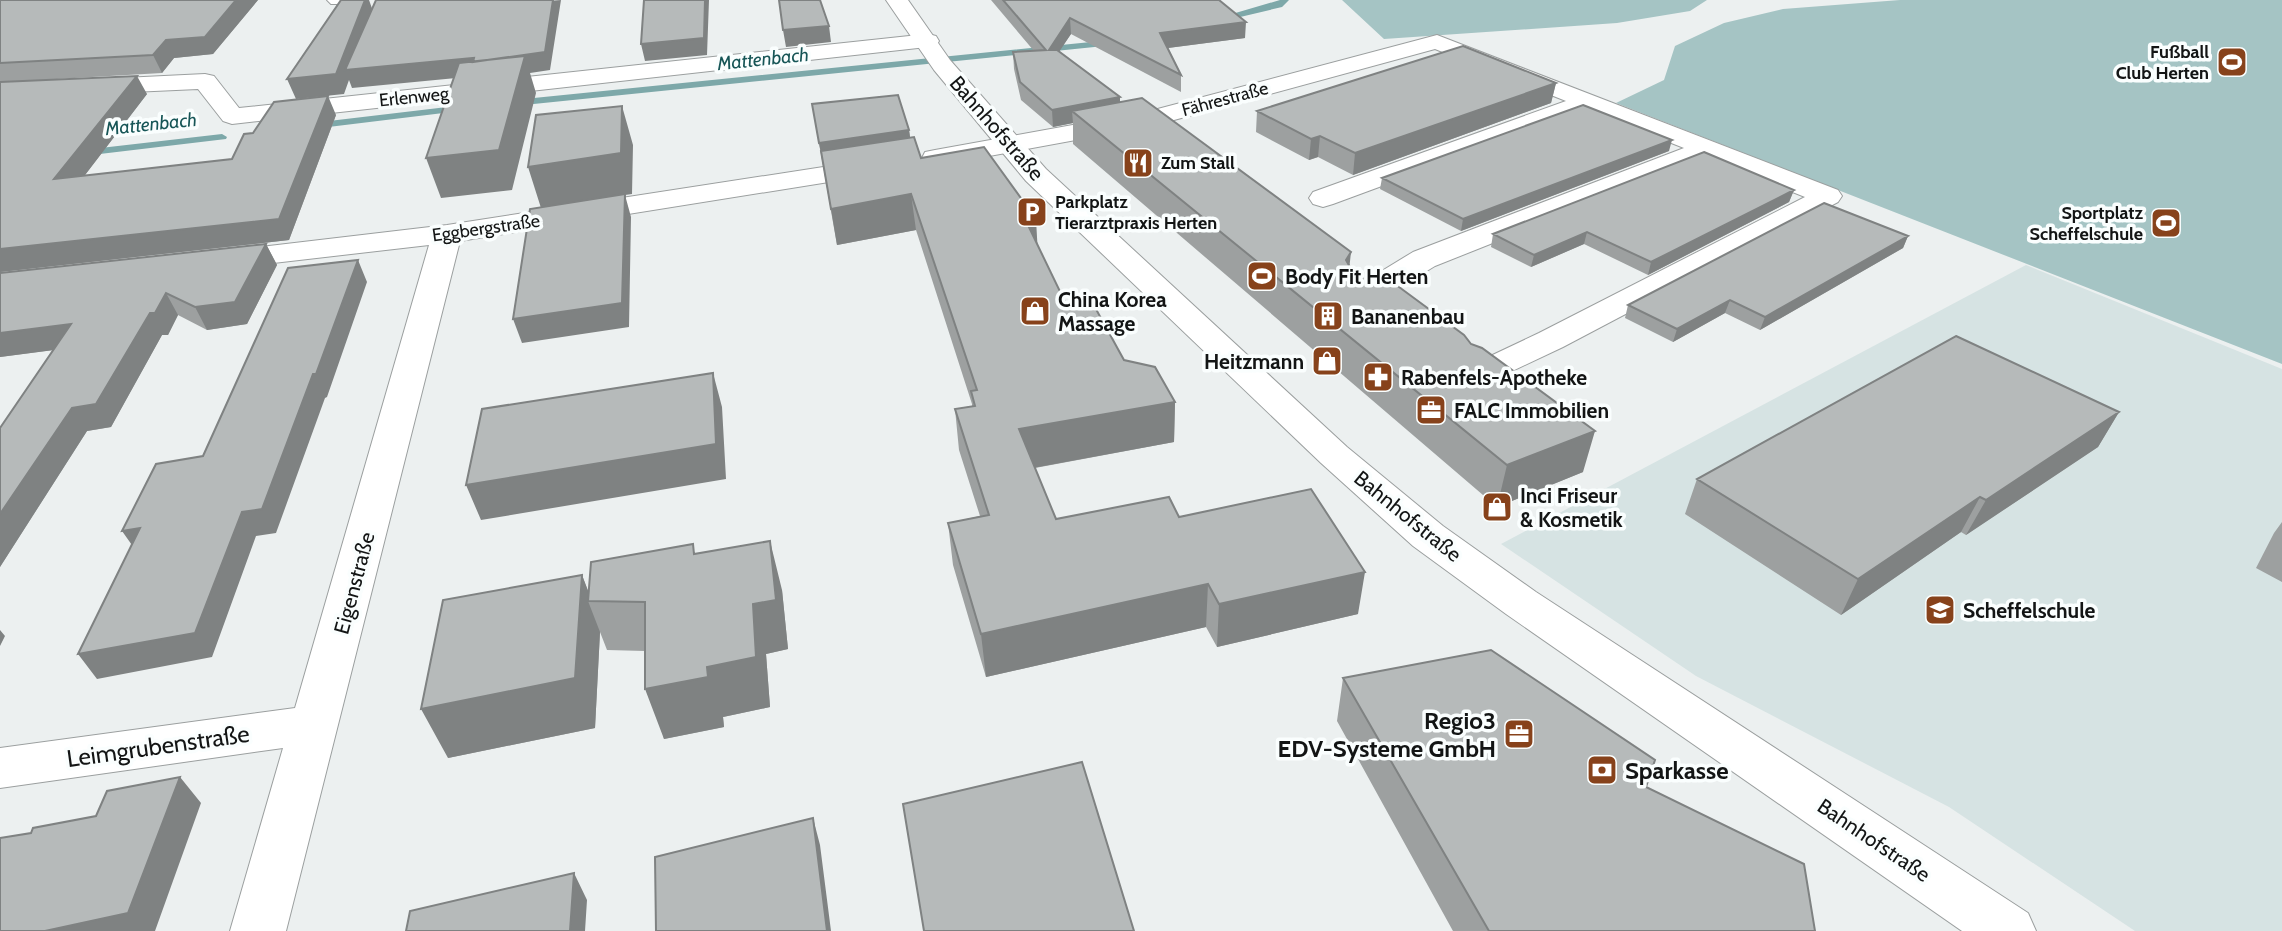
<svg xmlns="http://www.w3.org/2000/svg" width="2282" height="931" font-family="Cabin,sans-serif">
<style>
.built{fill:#d6e3e3}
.green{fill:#a5c4c4}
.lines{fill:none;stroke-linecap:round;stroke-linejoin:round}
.stream{fill:#7da8a9;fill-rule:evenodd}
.minor-casing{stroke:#9b9f9f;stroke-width:2}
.tertiary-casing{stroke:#9b9f9f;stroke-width:2}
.minor{fill:#fff;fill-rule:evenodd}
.tertiary{fill:#fff;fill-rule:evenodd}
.wall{fill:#9da0a0}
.shaded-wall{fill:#7f8282}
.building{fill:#b6baba;stroke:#7f8282;stroke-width:2}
.labels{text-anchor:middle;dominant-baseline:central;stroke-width:7;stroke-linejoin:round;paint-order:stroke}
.far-poi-label{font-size:18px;font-weight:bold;fill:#131515;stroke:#fafefe;text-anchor:end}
.far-street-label{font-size:18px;fill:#131515;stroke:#fafefe}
.far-water-label{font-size:19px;font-style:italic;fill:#165556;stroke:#fafefe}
.street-label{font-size:21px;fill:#131515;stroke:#fafefe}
.poi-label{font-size:21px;font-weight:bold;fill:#131515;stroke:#fafefe;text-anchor:start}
.near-poi-label{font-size:24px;font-weight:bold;fill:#131515;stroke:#fafefe;text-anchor:end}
.near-street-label{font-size:24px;fill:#131515;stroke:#fafefe}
</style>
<rect width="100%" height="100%" fill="#ecf0f0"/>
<path class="built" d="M 2026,265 L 2282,369 L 2282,931 L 2135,931 L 1949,807 L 1696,676 L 1501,544 Z"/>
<path class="green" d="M 1342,0 L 1707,0 L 1690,11 L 1617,23 L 1384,39 Z
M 1900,0 L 2282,0 L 2282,364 L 1616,103 L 1664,80 L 1675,46 L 1724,23 L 1783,9 Z"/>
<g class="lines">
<path class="stream" d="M 1280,0 L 1289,0 L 1282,7 L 1219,22 L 1215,19 Z
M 1111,40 L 1116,43 L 1114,45 L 514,106 L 509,103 L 514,100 Z
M 464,105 L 468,106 L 468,110 L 312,129 L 307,126 L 312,123 Z
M 222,134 L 227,137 L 226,139 L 83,156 L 78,153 L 83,150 Z"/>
<g class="minor-casing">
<path id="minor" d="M 327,0 L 351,0 L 347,4 L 331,4 Z
M 928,34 L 936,36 L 939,41 L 936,46 L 232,124 L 223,121 L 198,89 L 0,98 L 0,84 L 205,74 L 214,76 L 239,108 Z
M 1437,35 L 1838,190 L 1842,196 L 1838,202 L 1563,347 L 1489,382 L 1477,386 L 1465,382 L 1459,375 L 1465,368 L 1539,333 L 1805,197 L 1707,158 L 1435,266 L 1371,305 L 1360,308 L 1349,305 L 1344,298 L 1349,291 L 1413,252 L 1684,148 L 1588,110 L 1333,204 L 1323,207 L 1313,204 L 1309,198 L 1313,192 L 1566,101 L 1435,49 L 1152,126 L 935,166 L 925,164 L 922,158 L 925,152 L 935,150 L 1150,111 Z
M 875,159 L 885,161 L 889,167 L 885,173 L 460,241 L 286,931 L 230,931 L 283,748 L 0,788 L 0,748 L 295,708 L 429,245 L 221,269 L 210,267 L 206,260 L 210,253 L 447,225 Z"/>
</g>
<g class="tertiary-casing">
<path id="tertiary" d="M 886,0 L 908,0 L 950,60 L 1046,169 L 1347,447 L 1443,526 L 1536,592 L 2028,913 L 2036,931 L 1962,931 L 1506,614 L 1413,546 L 1321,463 L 1026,181 L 934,70 Z"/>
</g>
<use href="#minor" class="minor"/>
<use href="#tertiary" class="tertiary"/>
</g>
<path class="wall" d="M 0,0 L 258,0 L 213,54 L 174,58 L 162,73 L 57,79 L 147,94 L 84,176 L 232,159 L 253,133 L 336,115 L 289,240 L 0,272 Z
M 991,0 L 1219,0 L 1245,38 L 1168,48 L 1181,75 L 1181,92 L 1071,34 L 1059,51 L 1120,102 L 1350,266 L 1351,269 L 1471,344 L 1583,472 L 1497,507 L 1073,144 L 1073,123 L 1053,127 L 1021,100 L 1014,69 L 1013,52 L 1034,51 Z
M 1556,83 L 1551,103 L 1353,175 L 1318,157 L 1309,160 L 1256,132 L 1257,111 Z
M 812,104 L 909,130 L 910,137 L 921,158 L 1037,244 L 1066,304 L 1124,360 L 1175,402 L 1174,442 L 1035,468 L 1056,519 L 1179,517 L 1358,614 L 1217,647 L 1206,627 L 986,677 L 953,565 L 948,523 L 980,516 L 959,450 L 955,409 L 972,406 L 972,404 L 916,230 L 837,245 Z
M 1669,151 L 1461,231 L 1380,189 L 1382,178 Z
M 1794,190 L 1789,202 L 1648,275 L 1584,244 L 1531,267 L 1491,247 L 1493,234 Z
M 1908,236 L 1903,248 L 1760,330 L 1725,313 L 1673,342 L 1625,318 L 1628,305 Z
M 266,244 L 277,265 L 247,324 L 207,330 L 178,315 L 168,335 L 162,335 L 111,427 L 87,431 L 0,567 L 0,428 L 53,350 L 0,357 L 0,273 Z
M 2119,412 L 2098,447 L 1966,535 L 1961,532 L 1841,615 L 1685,514 L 1697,479 Z
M 2282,522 L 2282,582 L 2256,568 L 2274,533 Z
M 696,554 L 782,590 L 788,649 L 766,654 L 770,707 L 723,717 L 724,727 L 664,739 L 645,651 L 607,650 L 600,632 L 595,728 L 448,758 L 582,575 L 589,594 Z
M 1343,678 L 1646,787 L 1815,931 L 1453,931 L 1337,721 Z"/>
<path class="shaded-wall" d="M 236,0 L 258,0 L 213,54 L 174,58 L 162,73 L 153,55 L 166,40 Z
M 365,0 L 369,0 L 374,14 L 561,0 L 550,70 L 530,73 L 536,93 L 512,190 L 441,198 L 426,158 L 477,76 L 352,88 L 349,80 L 344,94 L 296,99 L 287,79 Z
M 705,0 L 709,0 L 707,55 L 645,61 L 641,44 Z
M 1070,18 L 1071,34 L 1049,67 L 1049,50 Z
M 1246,22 L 1245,38 L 1160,49 L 1160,33 Z
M 829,26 L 831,42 L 786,47 L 783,30 Z
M 137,76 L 147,94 L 66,200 L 54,179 Z
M 1556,83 L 1551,103 L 1353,175 L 1355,153 Z
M 328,96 L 336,115 L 289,240 L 0,272 L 0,249 L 279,219 Z
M 1120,97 L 1120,114 L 1072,111 L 1073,123 L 1053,127 L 1052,110 Z
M 622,106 L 633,145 L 632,194 L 625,195 L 631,217 L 629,327 L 522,343 L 513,319 L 541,208 L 528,167 Z
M 909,130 L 912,151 L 823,164 L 819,143 Z
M 1320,136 L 1318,157 L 1309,160 L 1311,139 Z
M 1672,140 L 1669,151 L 1461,231 L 1463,219 Z
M 1794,190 L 1789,202 L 1648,275 L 1651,262 Z
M 911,194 L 916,230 L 837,245 L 831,209 Z
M 1036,219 L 1038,255 L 1026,221 Z
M 1587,232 L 1584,244 L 1531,267 L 1534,255 Z
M 1908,236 L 1903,248 L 1760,330 L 1765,317 Z
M 266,244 L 277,265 L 247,324 L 207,330 L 195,307 Z
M 1351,252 L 1347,289 L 1346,260 Z
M 358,260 L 367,282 L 327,397 L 325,398 L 276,533 L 256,536 L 212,657 L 97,679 L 78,654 L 242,512 Z
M 166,293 L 178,315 L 168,335 L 162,335 L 111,427 L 87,431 L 0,567 L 0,514 L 72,408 Z
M 1730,300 L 1725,313 L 1673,342 L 1677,329 Z
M 71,324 L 85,346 L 0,357 L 0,333 Z
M 713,373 L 722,407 L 726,479 L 481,520 L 466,485 Z
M 1175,402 L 1174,442 L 1022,470 L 1019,429 Z
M 2119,412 L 2098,447 L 1966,535 L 1986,500 Z
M 1595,431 L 1583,472 L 1497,507 L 1507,465 Z
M 1980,497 L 1961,532 L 1841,615 L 1858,579 Z
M 140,528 L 139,555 L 122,531 Z
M 770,541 L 782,590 L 788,649 L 766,654 L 770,707 L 723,717 L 724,727 L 664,739 L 645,689 L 707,667 L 753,604 Z
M 1365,572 L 1358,614 L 1217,647 L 1219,604 Z
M 582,575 L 592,601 L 588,601 L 600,632 L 595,728 L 448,758 L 421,709 Z
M 1208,584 L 1206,627 L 986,677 L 981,634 Z
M 0,630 L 5,636 L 0,646 Z
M 180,777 L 201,803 L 155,931 L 45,931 Z
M 813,818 L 820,845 L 831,931 L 827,931 Z
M 574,873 L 587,900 L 585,931 L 570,931 Z"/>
<path class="building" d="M 0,0 L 236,0 L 205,37 L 166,40 L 153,55 L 0,63 Z
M 341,0 L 365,0 L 336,74 L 287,79 Z
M 376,0 L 553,0 L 545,52 L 473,62 L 474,58 L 345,70 Z
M 644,0 L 705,0 L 704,38 L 641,44 Z
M 779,0 L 820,0 L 829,26 L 783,30 Z
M 1003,0 L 1219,0 L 1246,22 L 1160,33 L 1181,75 L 1070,18 L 1049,50 L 1057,50 L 1120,97 L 1052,110 L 1020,82 L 1013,52 L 1046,50 Z
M 1463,46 L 1556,83 L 1355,153 L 1320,136 L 1311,139 L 1257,111 Z
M 525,56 L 499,150 L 426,158 L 459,63 Z
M 137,76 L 54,179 L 232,159 L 244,134 L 253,133 L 274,102 L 328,96 L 279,219 L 0,249 L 0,82 Z
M 898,95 L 909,130 L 819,143 L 812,104 Z
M 1142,98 L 1351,252 L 1346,260 L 1351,269 L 1364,273 L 1376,270 L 1464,335 L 1471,344 L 1482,348 L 1595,431 L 1507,465 L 1072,111 Z
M 1583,105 L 1672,140 L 1463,219 L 1382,178 Z
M 622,106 L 621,153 L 528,167 L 536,115 Z
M 914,137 L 921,158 L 984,147 L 1036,219 L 1026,221 L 1066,304 L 1091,300 L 1124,360 L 1155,367 L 1175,402 L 1019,429 L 1056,519 L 1169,497 L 1179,517 L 1311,489 L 1365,572 L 1219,604 L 1208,584 L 981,634 L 948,523 L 989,515 L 955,409 L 975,406 L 971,391 L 977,390 L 911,194 L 831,209 L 821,151 Z
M 1704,152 L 1794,190 L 1651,262 L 1587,232 L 1534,255 L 1493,234 Z
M 625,194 L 622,303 L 513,319 L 530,209 Z
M 1824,203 L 1908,236 L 1765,317 L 1730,300 L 1677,329 L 1628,305 Z
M 266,244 L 235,302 L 195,307 L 166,293 L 155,313 L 150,313 L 96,404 L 72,408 L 0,514 L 0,428 L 71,324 L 0,333 L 0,273 Z
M 358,260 L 316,374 L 313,374 L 262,509 L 242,512 L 195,633 L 78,654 L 140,528 L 122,531 L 156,464 L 203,456 L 288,268 Z
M 1956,336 L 2119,412 L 1986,500 L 1980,497 L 1858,579 L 1697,479 Z
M 713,373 L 716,444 L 466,485 L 482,409 Z
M 770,541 L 776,600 L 753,604 L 756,657 L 707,667 L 708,677 L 645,689 L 645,602 L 588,601 L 591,562 L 693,544 L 694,554 Z
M 582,575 L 575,678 L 421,709 L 443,600 Z
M 1491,650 L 1655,760 L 1646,787 L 1804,864 L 1815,931 L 1489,931 L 1343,678 Z
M 1082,762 L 1134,931 L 924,931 L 903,804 Z
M 180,777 L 128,913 L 45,931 L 0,931 L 0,838 L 31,833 L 33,828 L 96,816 L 107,791 Z
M 813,818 L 827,931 L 656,931 L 655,857 Z
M 574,873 L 570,931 L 406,931 L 410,911 Z"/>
<defs>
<g id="stadium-square" transform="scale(1.575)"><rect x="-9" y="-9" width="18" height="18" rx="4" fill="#87421b" stroke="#fafefe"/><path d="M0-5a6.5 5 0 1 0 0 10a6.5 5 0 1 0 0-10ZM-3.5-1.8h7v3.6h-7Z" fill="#fff"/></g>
<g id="restaurant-square" transform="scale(1.575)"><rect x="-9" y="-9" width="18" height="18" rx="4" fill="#87421b" stroke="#fafefe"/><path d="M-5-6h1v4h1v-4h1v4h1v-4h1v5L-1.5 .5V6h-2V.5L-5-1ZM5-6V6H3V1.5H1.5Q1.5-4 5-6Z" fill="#fff"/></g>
<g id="parking-square" transform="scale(1.575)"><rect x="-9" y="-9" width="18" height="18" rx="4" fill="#87421b" stroke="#fafefe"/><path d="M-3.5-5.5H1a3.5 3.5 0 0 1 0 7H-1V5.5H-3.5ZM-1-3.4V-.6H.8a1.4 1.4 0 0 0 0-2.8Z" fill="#fff"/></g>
<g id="shop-square" transform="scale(1.575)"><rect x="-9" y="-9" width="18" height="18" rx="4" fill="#87421b" stroke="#fafefe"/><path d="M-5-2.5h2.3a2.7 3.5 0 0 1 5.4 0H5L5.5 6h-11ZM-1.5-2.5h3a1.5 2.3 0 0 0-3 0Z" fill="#fff"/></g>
<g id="building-square" transform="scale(1.575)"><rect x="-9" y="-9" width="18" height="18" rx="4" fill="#87421b" stroke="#fafefe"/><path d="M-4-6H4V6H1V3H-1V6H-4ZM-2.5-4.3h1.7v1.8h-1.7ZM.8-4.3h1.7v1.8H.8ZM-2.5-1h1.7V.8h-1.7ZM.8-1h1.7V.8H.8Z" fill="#fff"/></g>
<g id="pharmacy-square" transform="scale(1.575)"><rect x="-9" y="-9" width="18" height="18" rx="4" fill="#87421b" stroke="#fafefe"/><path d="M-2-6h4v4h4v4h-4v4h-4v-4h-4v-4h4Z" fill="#fff"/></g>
<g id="office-square" transform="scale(1.575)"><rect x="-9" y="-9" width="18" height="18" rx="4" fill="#87421b" stroke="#fafefe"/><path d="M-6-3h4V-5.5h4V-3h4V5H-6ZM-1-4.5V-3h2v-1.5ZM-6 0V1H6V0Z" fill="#fff"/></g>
<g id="school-square" transform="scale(1.575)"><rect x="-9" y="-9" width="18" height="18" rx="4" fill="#87421b" stroke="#fafefe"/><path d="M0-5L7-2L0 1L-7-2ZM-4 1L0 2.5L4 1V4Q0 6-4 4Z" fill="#fff"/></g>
<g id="bank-square" transform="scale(1.575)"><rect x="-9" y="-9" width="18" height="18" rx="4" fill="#87421b" stroke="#fafefe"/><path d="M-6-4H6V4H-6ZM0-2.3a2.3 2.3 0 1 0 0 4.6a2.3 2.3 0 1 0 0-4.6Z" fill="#fff"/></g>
</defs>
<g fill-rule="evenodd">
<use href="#stadium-square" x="2232" y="62"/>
<use href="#restaurant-square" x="1138" y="163"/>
<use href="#parking-square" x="1032" y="212"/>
<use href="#stadium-square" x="2166" y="223"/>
<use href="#stadium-square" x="1262" y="276"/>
<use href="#shop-square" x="1035" y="311"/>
<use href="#building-square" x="1328" y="316"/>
<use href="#shop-square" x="1327" y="361"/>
<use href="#pharmacy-square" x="1378" y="377"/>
<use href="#office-square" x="1431" y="410"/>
<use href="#shop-square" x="1497" y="507"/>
<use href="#school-square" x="1940" y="610"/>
<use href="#office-square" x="1519" y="734"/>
<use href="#bank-square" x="1602" y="770"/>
</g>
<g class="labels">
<g class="far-poi-label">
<text x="2209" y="52">Fußball<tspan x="2209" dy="21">Club Herten</tspan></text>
<text x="1161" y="163" text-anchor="start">Zum Stall</text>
<text x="1055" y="202" text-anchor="start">Parkplatz<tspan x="1055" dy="21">Tierarztpraxis Herten</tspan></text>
<text x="2143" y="213">Sportplatz<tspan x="2143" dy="21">Scheffelschule</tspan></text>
</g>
<g class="far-street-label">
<text transform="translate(414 97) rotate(-6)">Erlenweg</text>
<text transform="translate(1225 99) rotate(-15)">Fährestraße</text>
<text transform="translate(486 228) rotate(-8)">Eggbergstraße</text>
</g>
<g class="far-water-label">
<text transform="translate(763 59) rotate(-6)">Mattenbach</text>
<text transform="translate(151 124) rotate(-6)">Mattenbach</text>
</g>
<g class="street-label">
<text transform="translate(997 128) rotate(49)">Bahnhofstraße</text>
<text transform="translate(1408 516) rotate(39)">Bahnhofstraße</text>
<text transform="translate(354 583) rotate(-75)">Eigenstraße</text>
<text transform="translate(1874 840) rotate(34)">Bahnhofstraße</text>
</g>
<g class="poi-label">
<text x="1285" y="276">Body Fit Herten</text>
<text x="1058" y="299">China Korea<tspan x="1058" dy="24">Massage</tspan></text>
<text x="1351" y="316">Bananenbau</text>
<text x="1304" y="361" text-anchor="end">Heitzmann</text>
<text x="1401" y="377">Rabenfels-Apotheke</text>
<text x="1454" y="410">FALC Immobilien</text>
<text x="1520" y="495">Inci Friseur<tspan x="1520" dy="24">&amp; Kosmetik</tspan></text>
<text x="1963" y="610">Scheffelschule</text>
</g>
<g class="near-poi-label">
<text x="1496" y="720">Regio3<tspan x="1496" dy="28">EDV-Systeme GmbH</tspan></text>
<text x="1625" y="770" text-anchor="start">Sparkasse</text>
</g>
<g class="near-street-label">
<text transform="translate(158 746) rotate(-8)">Leimgrubenstraße</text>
</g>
</g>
</svg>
